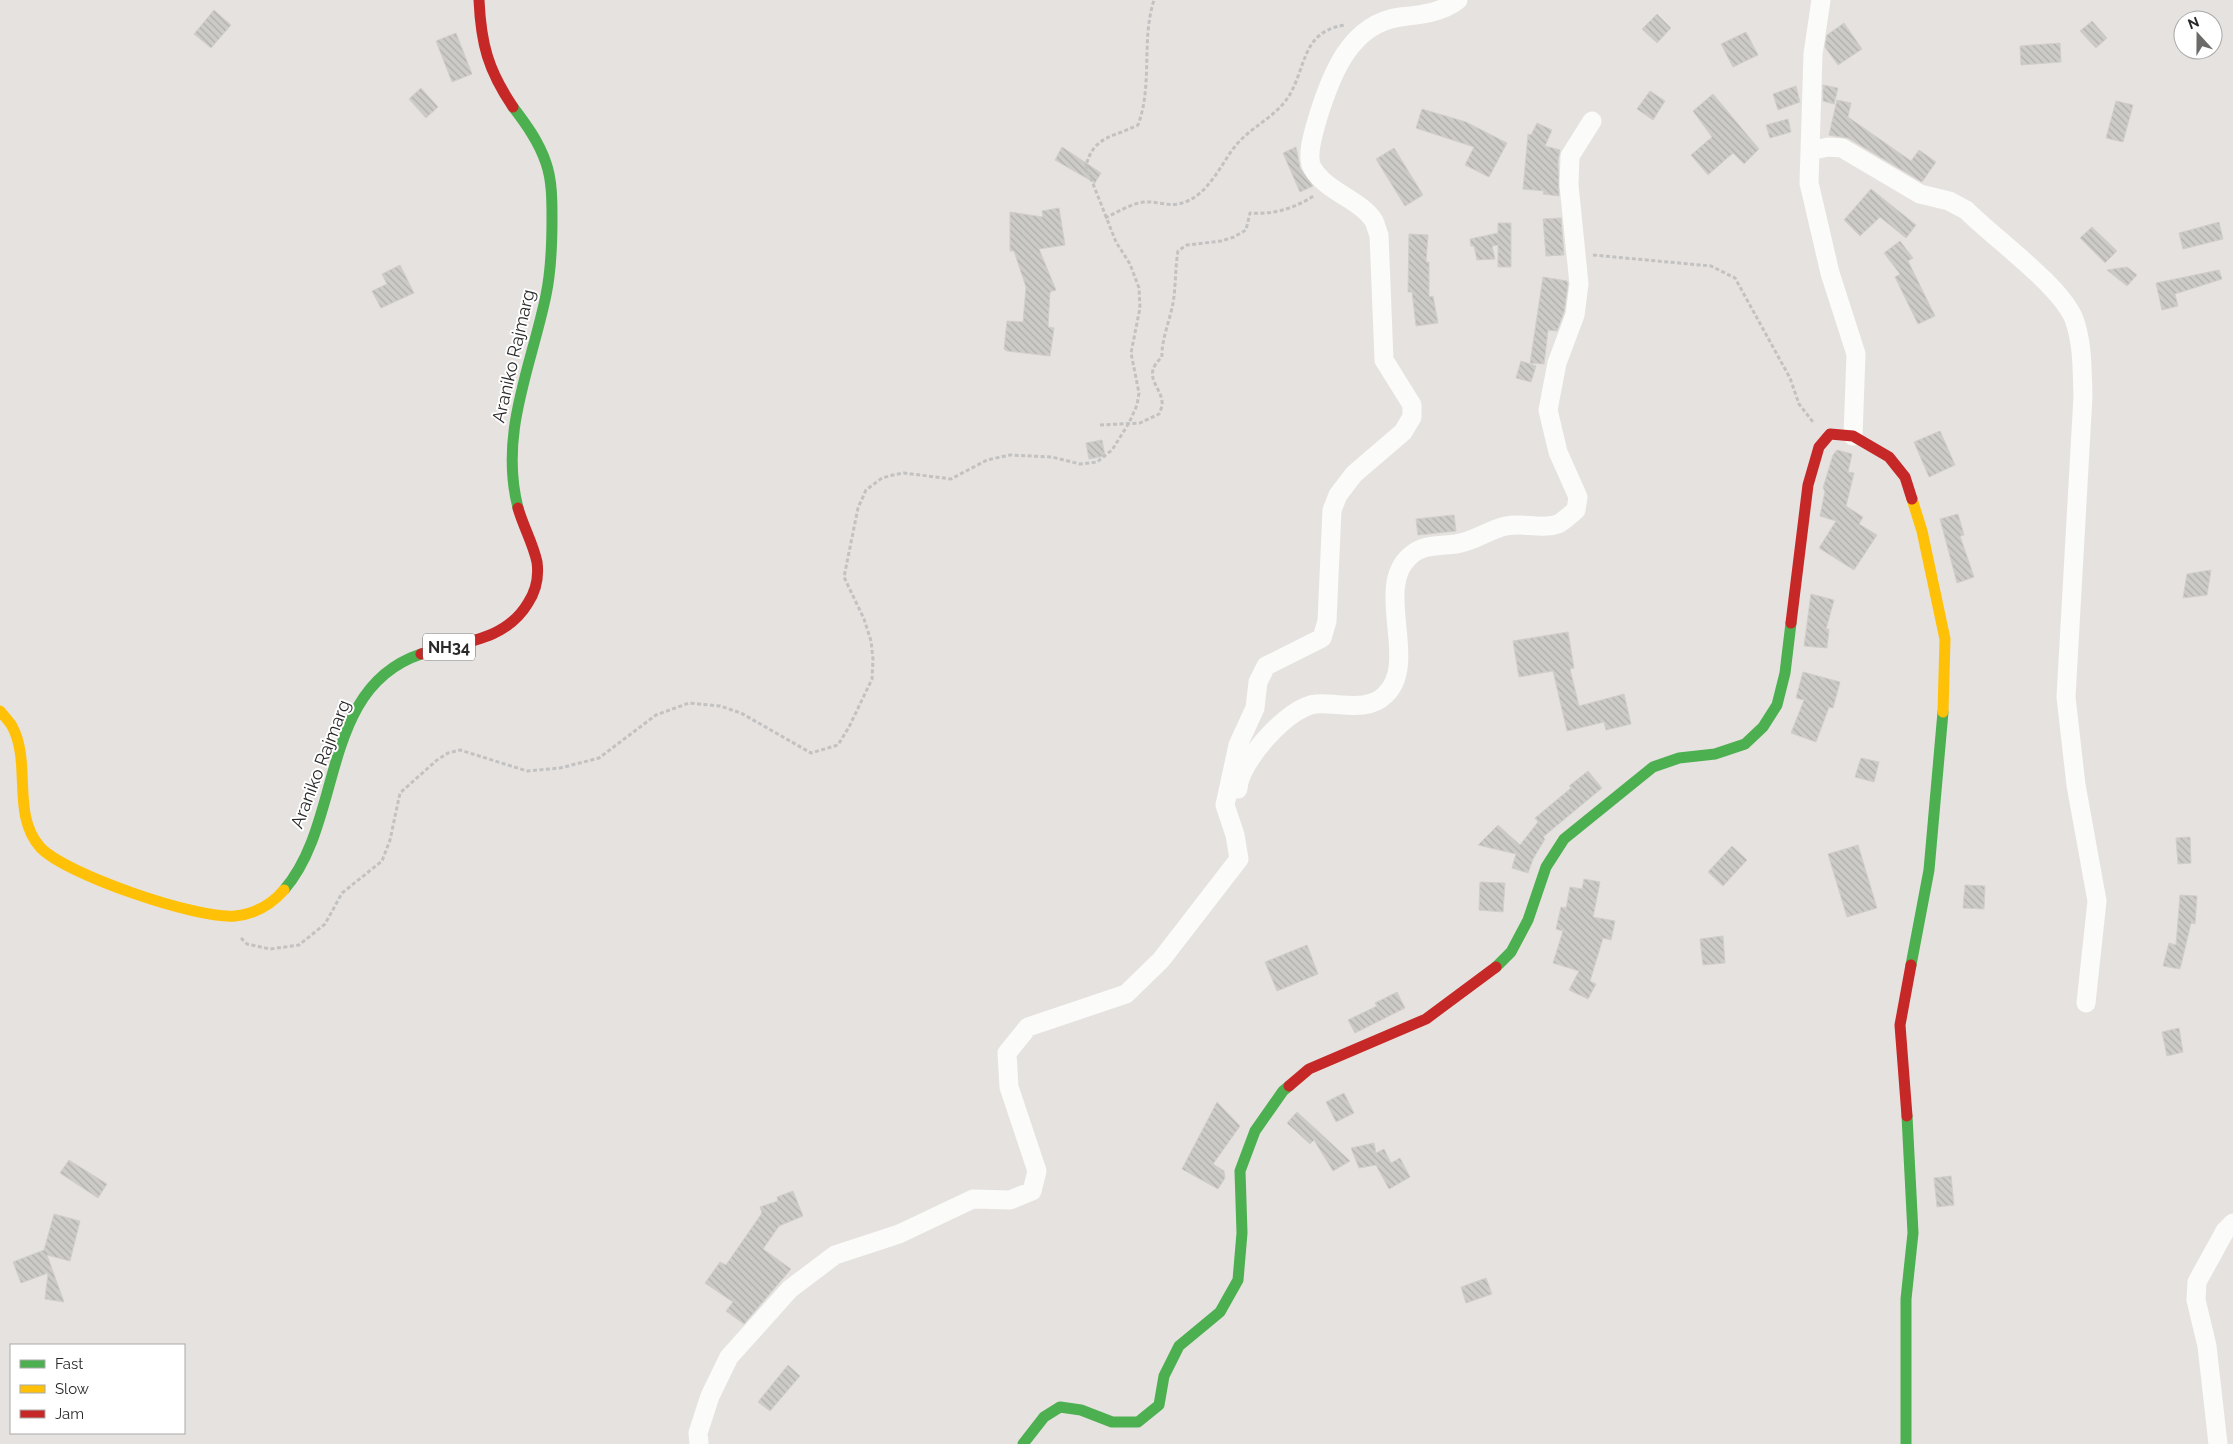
<svg xmlns="http://www.w3.org/2000/svg" width="2233" height="1444" font-family="Raleway,sans-serif">
<style>
.building{fill:url(#building-back-hatch);stroke:#d1cecb}
.lines{fill:none;stroke-linecap:round;stroke-linejoin:round}
.path{stroke:#c3c2c2;stroke-width:3;stroke-dasharray:4 2.5;stroke-linecap:butt}
.street{stroke:#fbfbfa;stroke-width:19}
.fast{stroke:#4caf50;stroke-width:11}
.slow{stroke:#ffc107;stroke-width:11}
.jam{stroke:#c62828;stroke-width:11}
.labels{text-anchor:middle;dominant-baseline:central;stroke-width:4;stroke-linejoin:round;paint-order:stroke}
.shield{fill:#fff;stroke:#696969;stroke-width:1}
.shield-label{font-size:16px;font-weight:bold;fill:#292929}
.street-label{font-size:18px;fill:#292929;stroke:#fff}
</style>
<defs>
<pattern id="building-back-hatch" width="6" height="6" patternUnits="userSpaceOnUse" patternTransform="scale(1.25)"><rect width="6" height="6" fill="#cdcbc8"/><path d="M-1 5l2 2M0 0l6 6M5-1l2 2" fill="none" stroke="#b0aeac"/></pattern>
</defs>
<rect width="100%" height="100%" fill="#e6e2df"/>
<path class="building" d="M 214,10 L 231,25 L 211,48 L 194,34 Z
M 1657,14 L 1671,28 L 1657,43 L 1642,29 Z
M 2092,21 L 2107,38 L 2096,48 L 2080,31 Z
M 1844,23 L 1862,49 L 1838,65 L 1825,47 L 1827,35 Z
M 1746,32 L 1758,55 L 1733,67 L 1721,44 Z
M 456,33 L 472,74 L 452,82 L 436,41 Z
M 2060,43 L 2061,62 L 2021,65 L 2020,46 Z
M 1823,85 L 1838,88 L 1834,104 L 1823,101 Z
M 1796,86 L 1800,102 L 1778,110 L 1773,94 Z
M 421,88 L 438,107 L 426,118 L 409,99 Z
M 1650,91 L 1665,101 L 1653,120 L 1637,109 Z
M 1713,94 L 1759,149 L 1744,164 L 1733,153 L 1708,175 L 1691,155 L 1712,137 L 1693,111 Z
M 1837,100 L 1851,103 L 1848,117 L 1911,161 L 1919,150 L 1936,162 L 1922,182 L 1848,138 L 1829,135 Z
M 2116,101 L 2133,105 L 2123,142 L 2106,138 Z
M 1422,109 L 1466,122 L 1507,143 L 1489,177 L 1465,165 L 1474,147 L 1416,128 Z
M 1788,119 L 1791,132 L 1770,138 L 1766,125 Z
M 1537,123 L 1552,130 L 1545,146 L 1560,150 L 1558,161 L 1559,196 L 1543,194 L 1544,191 L 1523,189 L 1528,134 L 1531,135 Z
M 1062,147 L 1101,173 L 1095,183 L 1055,160 Z
M 1296,147 L 1300,168 L 1313,186 L 1300,192 L 1283,153 Z
M 1394,148 L 1423,195 L 1405,206 L 1376,159 Z
M 1871,189 L 1916,225 L 1906,238 L 1880,217 L 1860,236 L 1844,220 Z
M 1059,208 L 1065,245 L 1039,249 L 1056,290 L 1050,292 L 1048,327 L 1054,328 L 1050,356 L 1007,351 L 1004,349 L 1007,321 L 1023,322 L 1026,287 L 1014,251 L 1010,251 L 1010,212 L 1043,217 L 1042,211 Z
M 1561,218 L 1564,255 L 1546,256 L 1543,219 Z
M 2219,222 L 2223,239 L 2183,249 L 2179,233 Z
M 1498,223 L 1511,223 L 1511,267 L 1498,267 L 1498,245 L 1492,246 L 1495,259 L 1477,260 L 1474,246 L 1471,246 L 1470,239 L 1498,233 Z
M 2092,227 L 2117,251 L 2105,263 L 2080,238 Z
M 1409,234 L 1428,235 L 1426,262 L 1429,262 L 1429,297 L 1433,296 L 1438,323 L 1416,326 L 1412,292 L 1408,292 Z
M 1900,241 L 1913,258 L 1908,261 L 1935,316 L 1918,324 L 1895,277 L 1900,274 L 1884,253 Z
M 400,265 L 414,293 L 381,308 L 372,291 L 387,284 L 382,274 Z
M 2127,267 L 2137,275 L 2127,286 L 2107,270 Z
M 2219,270 L 2222,279 L 2175,294 L 2178,306 L 2162,310 L 2156,283 Z
M 1543,277 L 1567,281 L 1568,284 L 1564,312 L 1557,331 L 1548,330 L 1544,364 L 1530,363 Z
M 1521,361 L 1536,366 L 1531,382 L 1516,378 Z
M 1940,431 L 1955,465 L 1929,477 L 1914,442 Z
M 1102,440 L 1105,456 L 1089,459 L 1086,443 Z
M 1837,450 L 1852,454 L 1848,472 L 1854,473 L 1846,506 L 1863,517 L 1859,524 L 1877,535 L 1854,570 L 1819,548 L 1836,521 L 1820,516 L 1825,491 L 1823,488 L 1833,455 Z
M 1958,514 L 1964,535 L 1960,536 L 1974,577 L 1957,583 L 1940,519 Z
M 1454,515 L 1456,531 L 1418,535 L 1416,519 Z
M 2211,570 L 2207,595 L 2183,598 L 2187,574 Z
M 1811,594 L 1834,600 L 1826,629 L 1829,629 L 1827,648 L 1804,646 Z
M 1568,632 L 1574,668 L 1570,669 L 1579,706 L 1624,694 L 1631,724 L 1606,730 L 1604,722 L 1567,731 L 1553,671 L 1519,677 L 1513,641 Z
M 1803,672 L 1840,682 L 1833,708 L 1829,707 L 1816,742 L 1791,733 L 1804,700 L 1796,698 Z
M 1861,758 L 1879,762 L 1874,782 L 1855,777 Z
M 1588,771 L 1602,788 L 1543,837 L 1545,839 L 1533,859 L 1528,873 L 1512,868 L 1516,854 L 1478,845 L 1498,825 L 1520,845 L 1538,822 L 1535,818 L 1571,788 L 1569,786 Z
M 2190,837 L 2191,863 L 2178,864 L 2176,838 Z
M 1858,845 L 1877,908 L 1847,917 L 1828,854 Z
M 1732,846 L 1747,860 L 1723,886 L 1708,872 Z
M 1584,879 L 1600,882 L 1593,917 L 1615,921 L 1611,940 L 1603,938 L 1590,981 L 1596,984 L 1588,999 L 1569,990 L 1579,971 L 1553,963 L 1563,931 L 1556,929 L 1561,907 L 1566,908 L 1570,887 L 1582,889 Z
M 1480,882 L 1505,883 L 1503,912 L 1479,910 Z
M 1965,885 L 1985,886 L 1984,909 L 1963,908 Z
M 2180,895 L 2197,896 L 2195,924 L 2191,923 L 2180,969 L 2163,966 L 2169,943 L 2176,945 Z
M 1723,936 L 1725,963 L 1703,965 L 1700,939 Z
M 1307,945 L 1318,974 L 1277,991 L 1265,962 Z
M 1397,992 L 1405,1008 L 1355,1033 L 1348,1020 L 1377,1006 L 1375,1003 Z
M 2179,1028 L 2183,1052 L 2167,1056 L 2162,1032 Z
M 1344,1093 L 1354,1113 L 1336,1122 L 1326,1102 Z
M 1217,1102 L 1240,1126 L 1213,1164 L 1224,1171 L 1225,1178 L 1218,1189 L 1182,1169 Z
M 1297,1112 L 1320,1133 L 1350,1161 L 1333,1171 L 1314,1140 L 1310,1144 L 1287,1123 Z
M 1374,1143 L 1376,1153 L 1384,1149 L 1391,1163 L 1400,1158 L 1410,1177 L 1389,1189 L 1376,1165 L 1359,1168 L 1351,1148 Z
M 69,1160 L 107,1184 L 98,1198 L 60,1173 Z
M 1951,1176 L 1954,1205 L 1937,1207 L 1934,1178 Z
M 793,1191 L 803,1216 L 779,1226 L 763,1249 L 791,1269 L 744,1324 L 726,1311 L 733,1302 L 705,1283 L 720,1262 L 726,1265 L 762,1213 L 760,1207 L 778,1201 L 777,1197 Z
M 54,1214 L 80,1221 L 70,1261 L 47,1255 L 64,1302 L 45,1299 L 48,1273 L 21,1283 L 13,1262 L 44,1250 Z
M 1486,1278 L 1492,1294 L 1466,1303 L 1461,1287 Z
M 788,1365 L 800,1376 L 770,1411 L 758,1402 Z"/>
<g class="lines">
<path class="path" d="M 1105,218 C 1118,212 1130,204 1144,202 C 1158,201 1171,208 1185,202 C 1210,193 1221,163 1237,144 C 1251,128 1270,119 1283,104 C 1308,75 1297,32 1345,25
M 1593,255 L 1711,266 L 1735,278 L 1790,378 L 1799,404 L 1813,422
M 1100,425 L 1140,423 L 1159,414 C 1160,411 1163,406 1162,402 C 1161,386 1141,376 1162,357 C 1161,341 1170,320 1173,303 C 1176,286 1175,268 1178,251 L 1187,245 L 1221,241 L 1234,237 L 1246,230 L 1250,213 C 1273,215 1296,208 1315,195
M 241,938 L 247,944 L 270,949 L 299,945 L 325,924 L 342,893 L 382,861 L 390,840 L 400,793 L 437,760 L 448,753 L 460,750 L 527,771 L 560,768 L 599,758 L 656,715 L 689,703 L 720,706 L 741,713 L 811,753 L 838,745 L 849,727 L 872,679 L 873,659 L 871,641 L 864,619 L 844,577 L 858,508 L 866,490 L 882,478 L 893,475 L 904,473 L 951,479 L 987,460 L 1010,455 L 1052,457 L 1080,464 L 1097,462 L 1112,450 L 1129,423 L 1137,405 L 1139,393 L 1131,353 L 1140,308 L 1139,288 L 1130,264 L 1116,242 L 1086,166 C 1093,136 1114,137 1138,125 C 1153,85 1141,40 1154,0"/>
<path class="street" d="M 1810,151 L 1813,54 L 1821,0
M 1853,436 L 1856,354 L 1830,273 L 1809,183 L 1810,151 L 1828,147 L 1842,148 L 1920,194 L 1949,201 L 1966,210 C 1995,239 2060,285 2074,319 C 2083,344 2082,371 2083,396 L 2066,697 L 2076,785 L 2097,901 L 2086,1003
M 1238,789 C 1239,762 1289,706 1316,704 C 1338,702 1367,713 1385,695 C 1420,663 1373,588 1410,556 C 1423,544 1440,546 1456,544 C 1475,541 1488,530 1506,526 C 1523,522 1541,530 1558,524 C 1564,521 1571,514 1576,510 L 1578,497 L 1558,452 L 1548,410 L 1557,363 L 1575,315 L 1579,284 L 1569,185 L 1570,156 L 1592,121
M 699,1444 L 698,1433 L 710,1396 L 729,1357 L 790,1289 L 835,1255 L 899,1234 L 973,1199 L 1010,1200 L 1032,1191 L 1037,1171 L 1009,1087 L 1007,1053 L 1028,1027 L 1126,994 L 1161,960 L 1239,859 L 1235,835 L 1225,805 L 1238,745 L 1255,708 L 1258,682 L 1266,666 L 1322,638 L 1327,621 L 1332,510 L 1338,495 L 1354,474 L 1403,432 L 1412,417 L 1412,405 L 1384,360 L 1379,235 C 1377,231 1376,225 1374,221 C 1361,200 1327,192 1313,169 C 1305,157 1314,131 1318,117 C 1331,75 1350,24 1400,17 C 1419,15 1442,13 1458,0
M 2218,1444 L 2207,1346 L 2196,1300 L 2197,1282 L 2225,1231 L 2233,1223"/>
<path class="fast" d="M 513,107 C 526,124 539,142 546,163 C 552,180 552,200 552,219 C 552,244 551,271 546,295 C 531,368 499,433 518,508
M 284,890 C 344,821 319,688 421,654
M 1911,965 L 1929,870 L 1943,712
M 1496,967 L 1511,952 L 1528,920 L 1546,867 L 1564,839 L 1653,767 L 1679,758 L 1715,754 L 1745,744 L 1763,727 L 1777,705 L 1785,673 L 1791,623
M 1023,1444 L 1044,1417 L 1060,1407 L 1081,1410 L 1112,1422 L 1138,1422 L 1159,1405 L 1164,1376 L 1179,1346 L 1220,1312 L 1238,1280 L 1242,1233 L 1240,1171 L 1255,1131 L 1283,1091 L 1289,1086
M 1906,1444 L 1906,1299 L 1913,1233 L 1907,1116"/>
<path class="slow" d="M 1912,499 L 1922,531 L 1945,639 L 1943,712
M 0,711 C 4,716 9,721 12,726 C 32,763 11,814 40,847 C 64,874 199,920 235,916 C 255,914 271,905 284,890"/>
<path class="jam" d="M 479,0 C 481,44 488,70 513,107
M 1791,623 L 1808,485 L 1819,447 L 1830,434 L 1853,436 L 1889,457 L 1905,477 L 1912,499
M 421,654 C 460,642 505,642 528,603 C 536,591 539,577 537,562 C 533,543 523,526 518,508
M 1289,1086 L 1309,1069 L 1426,1019 L 1496,967
M 1907,1116 L 1900,1025 L 1911,965"/>
</g>
<g class="labels">
<rect class="shield" x="423" y="633.5" width="52" height="27" rx="4"/>
<g class="shield-label">
<text x="449" y="647">NH34</text>
</g>
<g class="street-label">
<text transform="translate(513 356) rotate(-77)">Araniko Rajmarg</text>
<text transform="translate(320 764) rotate(-69)">Araniko Rajmarg</text>
</g>
</g>
<rect x="10" y="1344" width="175" height="90" fill="#ffffff" stroke="#a9a9a9"/>
<rect x="20" y="1360" width="25" height="8" fill="#4caf50" stroke="#a9a9a9"/>
<text x="55" y="1369" font-size="15" fill="#292929">Fast</text>
<rect x="20" y="1385" width="25" height="8" fill="#ffc107" stroke="#a9a9a9"/>
<text x="55" y="1394" font-size="15" fill="#292929">Slow</text>
<rect x="20" y="1410" width="25" height="8" fill="#c62828" stroke="#a9a9a9"/>
<text x="55" y="1419" font-size="15" fill="#292929">Jam</text>
<g transform="translate(2198 35) rotate(339)"><circle r="24" fill="#ffffff" stroke="#a9a9a9"/>
<path d="M0-4L9 19L0 12L-9 19Z" fill="#6b6a69"/>
<text y="-8" font-size="14" font-weight="bold" text-anchor="middle" fill="#292929">N</text>
</g>
</svg>
